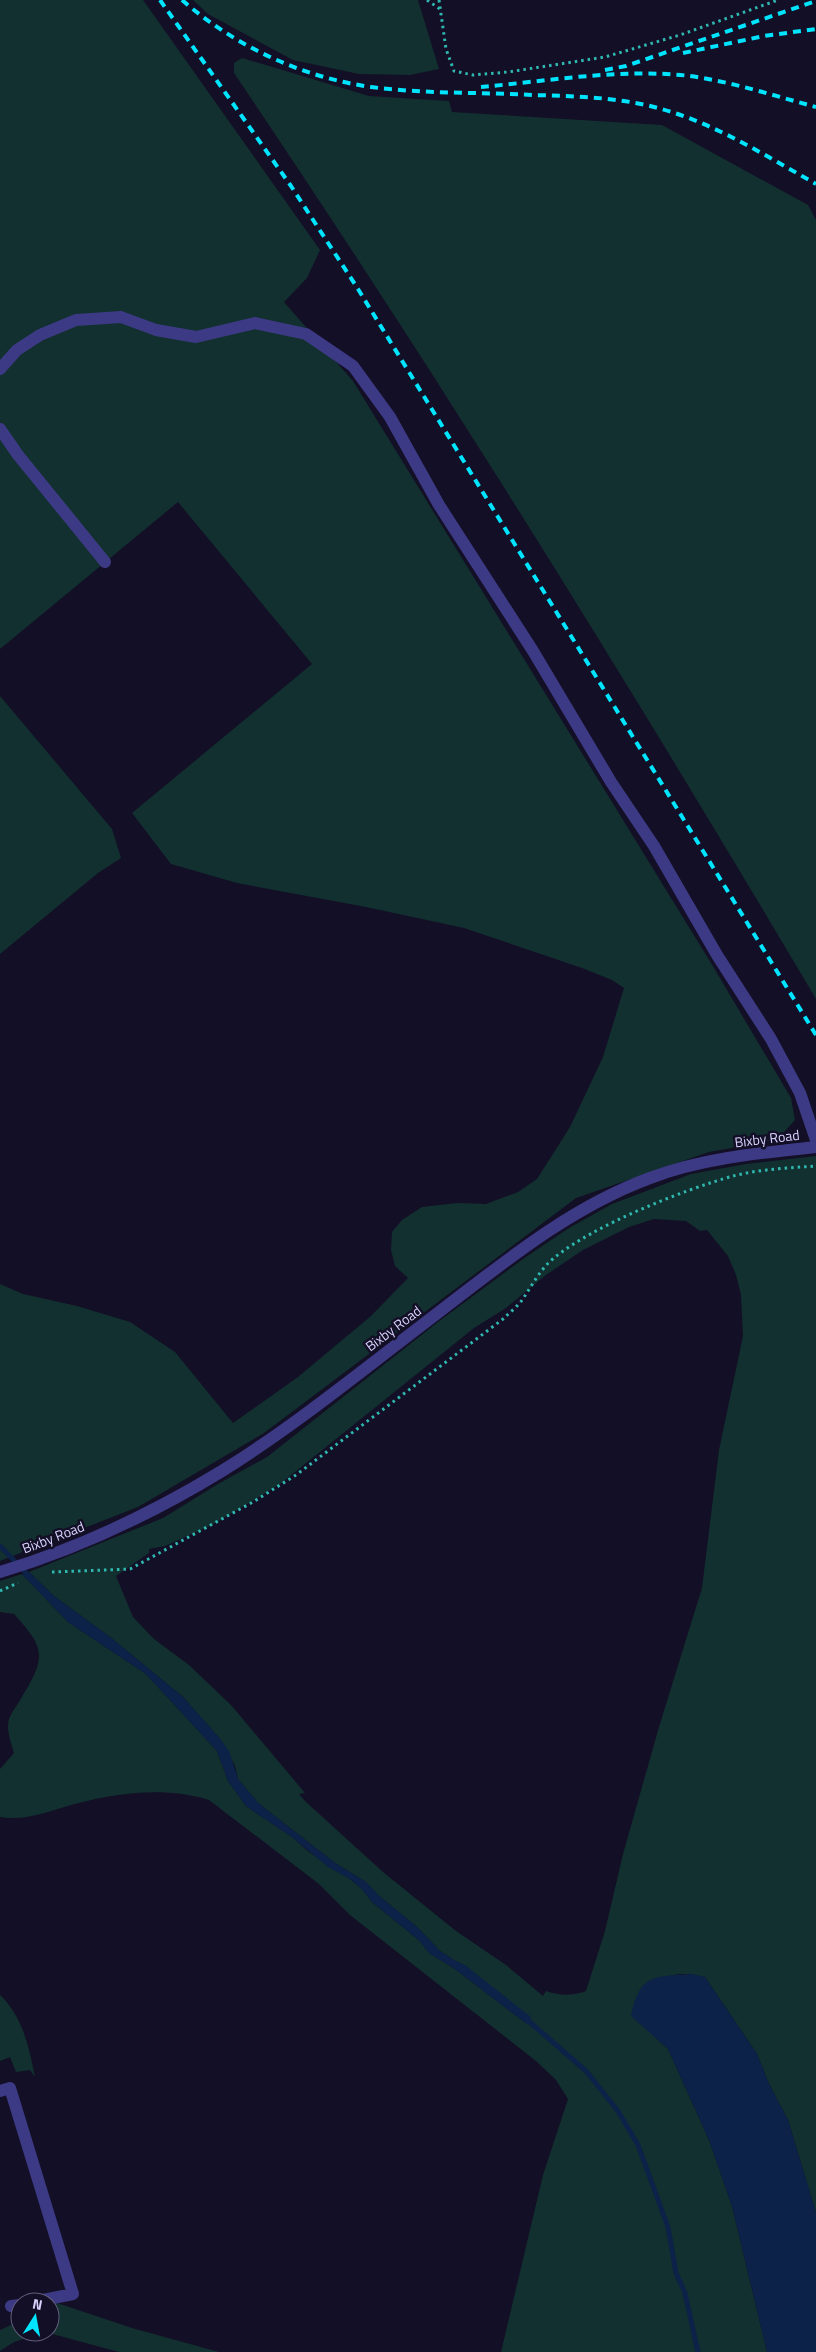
<svg xmlns="http://www.w3.org/2000/svg" width="816" height="2352" font-family="'Titillium Web',sans-serif">
<style>
.green{fill:#12302f;fill-rule:evenodd}
.water{fill:#0c2248}
.lines{fill:none;stroke-linecap:round;stroke-linejoin:round}
.stream{stroke:#0c2248;stroke-width:5}
.path{stroke:#2fb8b0;stroke-width:3;stroke-dasharray:2.5 4;stroke-linecap:butt}
.minor{stroke:#3d3a85;stroke-width:12}
.rail{stroke:#00e5ff;stroke-width:4;stroke-dasharray:8 6;stroke-linecap:butt}
.labels{text-anchor:middle;dominant-baseline:central;stroke-width:5;stroke-linejoin:round;paint-order:stroke}
.street-label{font-size:14px;fill:#d9d4ff;stroke:#130f26}
</style>
<rect width="100%" height="100%" fill="#130f26"/>
<path class="green" d="M 0,0 L 143,0 L 320,250 L 307,278 L 284,302 L 353,381 L 711,963 L 791,1098 L 795,1120 L 777,1140 L 709,1152 L 576,1198 L 264,1433 L 138,1507 L 0,1561 L 0,1284 L 23,1294 L 77,1306 L 130,1322 L 175,1352 L 233,1423 L 298,1377 L 371,1316 L 408,1278 L 395,1266 L 391,1250 L 392,1232 L 402,1220 L 422,1207 L 457,1203 L 486,1204 L 518,1192 L 537,1179 L 570,1127 L 603,1057 L 624,988 L 612,980 L 582,968 L 464,928 L 366,907 L 237,883 L 171,864 L 132,813 L 312,664 L 178,502 L 0,649 Z
M 193,0 L 418,0 L 439,69 L 410,75 L 359,74 L 293,60 L 208,14 Z
M 242,58 L 369,96 L 449,101 L 452,112 L 662,125 L 808,205 L 816,220 L 816,999 C 630,685 438,375 234,73 L 234,63 Z
M 0,696 L 112,829 L 121,858 L 98,873 L 0,954 Z
M 816,1156 L 816,2213 L 788,2120 L 769,2084 L 757,2054 L 705,1977 C 678,1971 668,1973 648,1991 C 642,1996 636,2000 633,2008 L 640,2023 L 668,2049 L 709,2140 L 732,2206 L 767,2352 L 501,2352 L 543,2175 L 568,2099 L 556,2080 L 536,2061 L 350,1915 L 319,1884 L 209,1800 C 168,1787 121,1792 79,1803 C 54,1809 26,1822 0,1817 L 0,1769 L 14,1753 C 11,1742 6,1731 9,1719 C 12,1711 19,1703 23,1695 C 47,1656 44,1647 14,1614 L 0,1612 L 0,1581 L 22,1574 L 68,1622 L 146,1674 L 217,1751 L 228,1781 L 246,1806 L 292,1837 L 309,1852 L 350,1879 L 363,1890 L 372,1902 L 420,1941 L 429,1953 L 455,1969 L 527,2024 L 466,1966 L 454,1960 L 440,1951 L 417,1927 L 378,1895 L 366,1882 L 335,1863 L 258,1803 L 238,1779 L 235,1766 L 221,1740 L 183,1697 L 110,1637 L 55,1597 L 29,1572 L 163,1518 L 218,1484 L 267,1457 L 438,1322 L 523,1259 L 569,1228 L 612,1204 L 691,1174 L 746,1164 ZM 654,1219 L 686,1221 L 700,1231 L 707,1230 L 728,1256 L 736,1275 L 741,1295 L 743,1336 L 719,1450 L 702,1588 L 659,1727 L 623,1854 L 605,1931 L 586,1991 C 571,1996 561,1996 546,1991 L 543,1996 L 506,1965 L 456,1931 L 383,1872 L 306,1802 L 299,1794 L 305,1793 L 231,1705 L 189,1665 L 154,1639 L 133,1617 L 116,1576 L 149,1553 L 149,1549 L 165,1546 L 212,1525 L 280,1484 L 474,1328 L 506,1308 L 546,1275 L 583,1250 L 629,1227 Z
M 0,1995 C 23,2017 29,2047 35,2077 L 30,2070 L 16,2072 L 10,2057 L 0,2061 Z
M 57,2303 L 132,2328 L 219,2352 L 119,2352 L 45,2332 L 50,2332 L 50,2305 Z
M 20,2316 L 20,2332 L 45,2332 L 14,2342 L 0,2351 L 0,2330 L 11,2325 Z"/>
<path class="water" d="M 29,1572 L 55,1597 L 110,1637 L 183,1697 L 221,1740 L 229,1751 L 238,1779 L 258,1803 L 335,1863 L 366,1882 L 378,1895 L 417,1927 L 440,1951 L 454,1960 L 466,1966 L 531,2017 L 527,2024 L 455,1969 L 429,1953 L 420,1941 L 372,1902 L 363,1890 L 350,1879 L 328,1867 L 292,1837 L 246,1806 L 228,1781 L 217,1751 L 146,1674 L 68,1622 L 22,1574 Z
M 692,1974 L 705,1977 L 757,2054 L 769,2084 L 788,2120 L 816,2213 L 816,2352 L 767,2352 L 732,2206 L 709,2140 L 668,2049 L 631,2016 C 640,1973 654,1977 692,1974 Z"/>
<g class="lines">
<path class="stream" d="M 0,1546 L 30,1577
M 524,2017 L 586,2071 L 618,2111 L 638,2145 L 668,2227 L 676,2273 L 685,2293 L 698,2352"/>
<path class="path" d="M 427,0 L 440,9
M 439,0 L 446,49 L 454,71 L 473,75 L 508,72 L 605,57 L 680,35 L 778,0
M 52,1572 L 130,1569 L 253,1502 L 296,1475 L 503,1319 C 509,1313 517,1307 522,1300 C 532,1286 540,1269 554,1258 C 594,1225 683,1190 733,1176 C 760,1169 789,1168 816,1166
M 0,1591 L 18,1583"/>
<path class="minor" d="M 0,369 L 17,350 L 40,335 L 76,320 L 121,317 L 156,330 L 196,337 L 255,323 L 306,334 L 353,366 L 390,417 L 439,505 L 533,651 L 611,782 L 654,846 L 717,955 L 771,1039 L 800,1093 L 816,1140
M 0,429 L 18,455 L 105,562
M 0,1572 C 77,1549 153,1513 222,1471 C 293,1427 359,1373 426,1322 C 497,1268 566,1209 650,1178 C 703,1158 760,1153 816,1147
M 0,2091 L 10,2088 L 73,2294 L 33,2302
M 11,2306 L 20,2305"/>
<path class="rail" d="M 160,0 L 291,186 L 358,289 L 816,1035
M 182,0 C 235,46 301,77 371,87 C 424,94 480,92 533,95 C 571,96 609,97 646,105 C 708,119 761,153 816,184
M 683,53 L 764,36 L 816,29
M 605,70 L 626,66 L 816,1
M 481,87 C 548,81 623,68 690,76 C 733,82 775,96 816,107"/>
</g>
<g class="labels">
<g class="street-label">
<text transform="translate(767 1138) rotate(-7)">Bixby Road</text>
<text transform="translate(393 1328) rotate(-37)">Bixby Road</text>
<text transform="translate(53 1537) rotate(-21)">Bixby Road</text>
</g>
</g>
<g transform="translate(35 2317) rotate(11)"><circle r="24" fill="#130f26" stroke="#625e7d"/>
<path d="M0-4L9 19L0 12L-9 19Z" fill="#00e5ff"/>
<text y="-8" font-size="14" font-weight="bold" text-anchor="middle" fill="#d9d4ff">N</text>
</g>
</svg>
